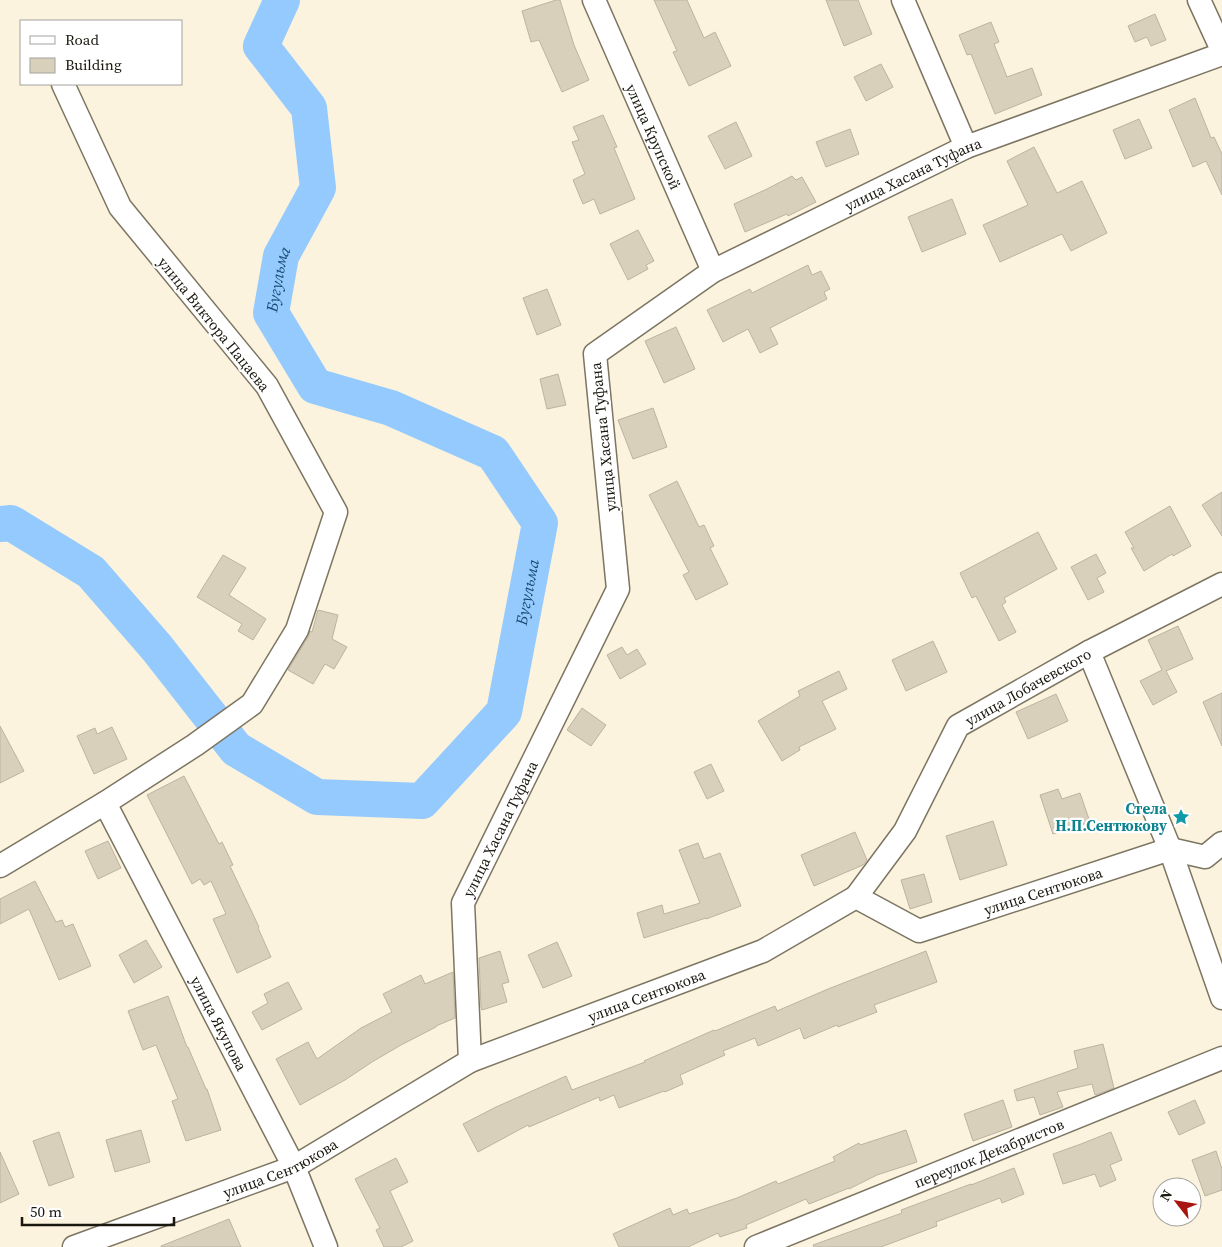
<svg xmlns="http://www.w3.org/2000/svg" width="1222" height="1247" font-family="'Source Serif 4',serif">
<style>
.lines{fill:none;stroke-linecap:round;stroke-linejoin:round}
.river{stroke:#94cafe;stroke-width:36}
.building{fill:#d8d0bb;stroke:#bcb4a0}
.minor-casing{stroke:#7c7562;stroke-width:25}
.minor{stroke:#fff;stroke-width:22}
.labels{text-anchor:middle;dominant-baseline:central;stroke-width:4.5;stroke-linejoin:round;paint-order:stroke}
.street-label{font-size:15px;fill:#1a170f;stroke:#fff}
.culture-label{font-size:15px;font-weight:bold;fill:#0d838f;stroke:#fff;text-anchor:end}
.water-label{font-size:16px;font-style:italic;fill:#1b4b75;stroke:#fff}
</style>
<rect width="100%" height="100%" fill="#fbf3de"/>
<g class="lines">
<path class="river" id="s1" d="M 0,524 L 11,523 L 91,572 L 157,648 L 236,749 L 317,797 L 422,801 L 504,712 L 540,523 L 493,453 L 391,408 L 315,386 L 271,313 L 281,256 L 318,188 L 309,108 L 261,46 L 282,0"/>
</g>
<path class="building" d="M 556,0 L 560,0 L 574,45 L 589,80 L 562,92 L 539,40 L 531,42 L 522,11 Z
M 654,0 L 687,0 L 704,38 L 715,32 L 731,66 L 689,86 L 673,52 L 677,51 Z
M 826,0 L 858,0 L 872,34 L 844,46 Z
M 1155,14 L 1166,40 L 1151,46 L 1147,37 L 1135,42 L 1128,26 Z
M 991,22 L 999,42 L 994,44 L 1007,77 L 1032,68 L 1042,95 L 995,114 L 971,54 L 967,55 L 959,35 Z
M 881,64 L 893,87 L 866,101 L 854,77 Z
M 1195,98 L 1211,138 L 1214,137 L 1222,154 L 1222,195 L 1206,161 L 1193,167 L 1169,110 Z
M 603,115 L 617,147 L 614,148 L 635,199 L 600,214 L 594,199 L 583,204 L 573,180 L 585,174 L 572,142 L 579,140 L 573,127 Z
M 1139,119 L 1152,148 L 1125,159 L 1113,130 Z
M 736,122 L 752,156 L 725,169 L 708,136 Z
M 850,129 L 859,154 L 826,167 L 816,142 Z
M 1034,147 L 1057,193 L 1082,181 L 1107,233 L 1071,251 L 1062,234 L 1000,262 L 983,225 L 1028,205 L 1007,161 Z
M 792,176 L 796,180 L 802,177 L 816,202 L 788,216 L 787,214 L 745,232 L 734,204 L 767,189 Z
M 952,199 L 966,234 L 922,252 L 908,217 Z
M 638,230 L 654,261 L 646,265 L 648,269 L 628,280 L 610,244 Z
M 808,265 L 812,275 L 821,271 L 830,289 L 824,292 L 827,299 L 770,328 L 778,344 L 760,353 L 748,329 L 723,342 L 707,310 L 750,289 L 752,293 Z
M 547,289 L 561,325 L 537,335 L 523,298 Z
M 676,327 L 695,369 L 664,383 L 645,341 Z
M 558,374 L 566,405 L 547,409 L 540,379 Z
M 653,408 L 667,447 L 633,459 L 618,420 Z
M 677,481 L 699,527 L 704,525 L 714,546 L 710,548 L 728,584 L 696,600 L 683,575 L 689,572 L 649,495 Z
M 1222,492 L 1222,536 L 1202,505 Z
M 1170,506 L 1191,546 L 1173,556 L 1172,554 L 1144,571 L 1131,548 L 1134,548 L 1125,532 Z
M 1038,532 L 1057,569 L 1004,598 L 1006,602 L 1002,605 L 1016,632 L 999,641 L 976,596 L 972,598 L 960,573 Z
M 1096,554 L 1106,573 L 1097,578 L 1104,592 L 1088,600 L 1071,567 Z
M 223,555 L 246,568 L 229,595 L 266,619 L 253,640 L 238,631 L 242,624 L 197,597 Z
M 318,610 L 338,615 L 332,639 L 347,647 L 334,669 L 325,664 L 313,684 L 288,670 L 308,637 L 310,631 L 312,632 Z
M 1178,626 L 1193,659 L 1166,671 L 1177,692 L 1153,705 L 1140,681 L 1162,670 L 1148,640 Z
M 933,641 L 947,672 L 906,691 L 892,660 Z
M 622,647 L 627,655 L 637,649 L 646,664 L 620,679 L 607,655 Z
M 839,671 L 847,689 L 822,701 L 836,729 L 799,747 L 800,750 L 782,761 L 758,721 L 800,696 L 798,691 Z
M 1222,693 L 1222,746 L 1203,702 Z
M 1056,694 L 1068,721 L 1028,739 L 1016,712 Z
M 582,708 L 606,725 L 591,746 L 567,730 Z
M 0,726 L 24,771 L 0,783 Z
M 112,727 L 127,759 L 94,774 L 77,736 L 95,728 L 97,734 Z
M 711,764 L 724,791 L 707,799 L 694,772 Z
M 184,776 L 219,844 L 222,842 L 233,865 L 230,866 L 259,927 L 258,928 L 271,957 L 237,973 L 213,919 L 226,914 L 211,881 L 204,885 L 200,879 L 192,884 L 147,795 Z
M 1058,789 L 1062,799 L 1080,793 L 1090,822 L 1053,834 L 1040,795 Z
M 993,821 L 1007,865 L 960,880 L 946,836 Z
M 855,832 L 867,860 L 863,865 L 814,886 L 801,855 Z
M 108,841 L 121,868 L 98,879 L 85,851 Z
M 698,843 L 704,859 L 720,853 L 741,906 L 706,919 L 706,918 L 644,938 L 637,913 L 662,905 L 664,914 L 700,903 L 679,850 Z
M 924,874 L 932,902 L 910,909 L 901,880 Z
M 35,881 L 56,922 L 62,920 L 65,927 L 73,924 L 91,966 L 59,980 L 29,909 L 0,924 L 0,899 Z
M 146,940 L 162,967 L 134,983 L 119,955 Z
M 557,942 L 572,976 L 543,988 L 528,955 Z
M 500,951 L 509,982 L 502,984 L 507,1002 L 482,1010 L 481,1007 L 479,958 Z
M 926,951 L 937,982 L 874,1005 L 877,1012 L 838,1027 L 837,1025 L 804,1039 L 800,1028 L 758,1046 L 755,1038 L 723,1051 L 725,1055 L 680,1075 L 683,1084 L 665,1092 L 664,1091 L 619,1108 L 614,1095 L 600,1101 L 599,1097 L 529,1127 L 528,1125 L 478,1152 L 463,1124 L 496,1107 L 566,1076 L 572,1090 L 645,1062 L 644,1061 L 714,1030 L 715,1031 L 775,1006 L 777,1011 L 828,989 Z
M 453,972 L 455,1018 L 436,1026 L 436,1027 L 401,1045 L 372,1062 L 345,1080 L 300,1105 L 276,1059 L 308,1042 L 317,1059 L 361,1028 L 392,1012 L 383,994 L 421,975 L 425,984 Z
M 288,982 L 302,1009 L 262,1030 L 252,1012 L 268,1003 L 264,994 Z
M 168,996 L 187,1047 L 188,1047 L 206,1089 L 207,1089 L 221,1130 L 186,1141 L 172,1101 L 178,1099 L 156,1045 L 143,1050 L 128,1011 Z
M 1103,1044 L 1114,1088 L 1095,1095 L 1092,1084 L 1057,1092 L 1063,1107 L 1040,1115 L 1034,1097 L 1017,1101 L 1014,1090 L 1078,1068 L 1074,1051 Z
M 1003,1100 L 1012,1127 L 973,1141 L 964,1114 Z
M 1195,1100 L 1205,1123 L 1179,1135 L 1168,1112 Z
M 141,1130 L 150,1162 L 115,1172 L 106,1140 Z
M 906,1130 L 917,1162 L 877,1175 L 849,1189 L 849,1188 L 809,1204 L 806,1199 L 746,1225 L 747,1228 L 720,1237 L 718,1233 L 688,1247 L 619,1247 L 613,1234 L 670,1208 L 673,1215 L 687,1209 L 689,1214 L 737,1198 L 776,1181 L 778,1184 L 835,1161 L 833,1157 L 859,1143 L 860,1145 Z
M 59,1132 L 74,1177 L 49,1186 L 33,1141 Z
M 1111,1132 L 1122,1160 L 1110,1165 L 1116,1180 L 1100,1187 L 1095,1174 L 1063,1184 L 1053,1154 L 1081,1144 Z
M 1216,1151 L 1222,1169 L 1222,1190 L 1205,1196 L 1192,1160 Z
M 0,1152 L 19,1194 L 0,1203 Z
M 396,1158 L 408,1182 L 390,1191 L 413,1241 L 401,1247 L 384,1247 L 376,1230 L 380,1228 L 355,1179 Z
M 1014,1168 L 1024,1194 L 1002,1203 L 1000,1198 L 936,1222 L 937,1226 L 881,1247 L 814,1247 L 813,1245 L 902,1213 L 901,1210 L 971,1184 L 971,1185 Z
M 229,1219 L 241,1247 L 161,1247 L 161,1246 Z"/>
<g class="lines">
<g class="minor-casing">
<g id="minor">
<path id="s2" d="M 594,0 L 713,271"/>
<path d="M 903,0 L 966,147"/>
<path d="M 1199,0 L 1222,50"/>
<path d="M 1089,652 L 1170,849 L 1222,998"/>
<path id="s3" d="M 105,803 L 294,1167 L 326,1247"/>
<path d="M 0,866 L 105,803 L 195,745 L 252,704 L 297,630 L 336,512 L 267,386 L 120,207 L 63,84"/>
<path id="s4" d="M 856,897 L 905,831 L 958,726 L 1089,652 L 1222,584"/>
<path id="s5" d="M 470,1061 L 463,903 L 618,589 L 595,354 L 713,271 L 966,147 L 1222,54"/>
<path id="s6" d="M 74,1247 L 294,1167 L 470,1061 L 763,951 L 856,897 L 919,931 L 1170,849 L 1205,857 L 1222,843"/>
<path id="s7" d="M 756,1247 L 1222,1058"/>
</g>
</g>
<use href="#minor" class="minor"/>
</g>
<defs>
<g id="sight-bare" transform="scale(1.35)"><path d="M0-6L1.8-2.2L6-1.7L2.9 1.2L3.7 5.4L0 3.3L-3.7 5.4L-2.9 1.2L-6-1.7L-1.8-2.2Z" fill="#0f9aa8" stroke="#fff" stroke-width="2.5" paint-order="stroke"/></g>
</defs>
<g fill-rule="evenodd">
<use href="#sight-bare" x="1181" y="817"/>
</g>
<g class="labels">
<g class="street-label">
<text stroke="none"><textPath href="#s2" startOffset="149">улица Крупской</textPath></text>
<text stroke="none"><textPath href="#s5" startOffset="1111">улица Хасана Туфана</textPath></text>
<text transform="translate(214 324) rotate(51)">улица Виктора Пацаева</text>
<text transform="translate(603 437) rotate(-96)">улица Хасана Туфана</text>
<text stroke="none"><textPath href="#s4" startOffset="280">улица Лобачевского</textPath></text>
<text stroke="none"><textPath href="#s5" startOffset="241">улица Хасана Туфана</textPath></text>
<text stroke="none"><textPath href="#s6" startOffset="1062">улица Сентюкова</textPath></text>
<text stroke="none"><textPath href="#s6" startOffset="628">улица Сентюкова</textPath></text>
<text stroke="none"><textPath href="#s3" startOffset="248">улица Якупова</textPath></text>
<text stroke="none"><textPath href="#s7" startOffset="251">переулок Декабристов</textPath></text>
<text stroke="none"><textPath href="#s6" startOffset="221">улица Сентюкова</textPath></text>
</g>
<g class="culture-label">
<text x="1167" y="808">Стела<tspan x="1167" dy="17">Н.П.Сентюкову</tspan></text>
</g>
<g class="water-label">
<text stroke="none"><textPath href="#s1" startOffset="1241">Бугульма</textPath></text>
<text stroke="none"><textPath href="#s1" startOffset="776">Бугульма</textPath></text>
</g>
</g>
<rect x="20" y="20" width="162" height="65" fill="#ffffff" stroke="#a3a29f"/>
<rect x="30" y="36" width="25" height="8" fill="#ffffff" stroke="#a3a29f"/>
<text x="65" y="45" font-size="15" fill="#1a170f">Road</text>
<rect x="30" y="58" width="25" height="15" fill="#d8d0bb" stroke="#a3a29f"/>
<text x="65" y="70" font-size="15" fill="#1a170f">Building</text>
<g transform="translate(1177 1202) rotate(301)"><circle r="24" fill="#ffffff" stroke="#a3a29f"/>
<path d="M0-4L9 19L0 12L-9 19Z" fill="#a91612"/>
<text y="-8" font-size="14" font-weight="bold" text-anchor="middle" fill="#1a170f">N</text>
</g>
<path d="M22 1217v8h152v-8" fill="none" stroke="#1a170f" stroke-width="2.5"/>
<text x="30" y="1217" font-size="15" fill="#1a170f" stroke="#ffffff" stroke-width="4" paint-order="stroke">50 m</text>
</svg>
